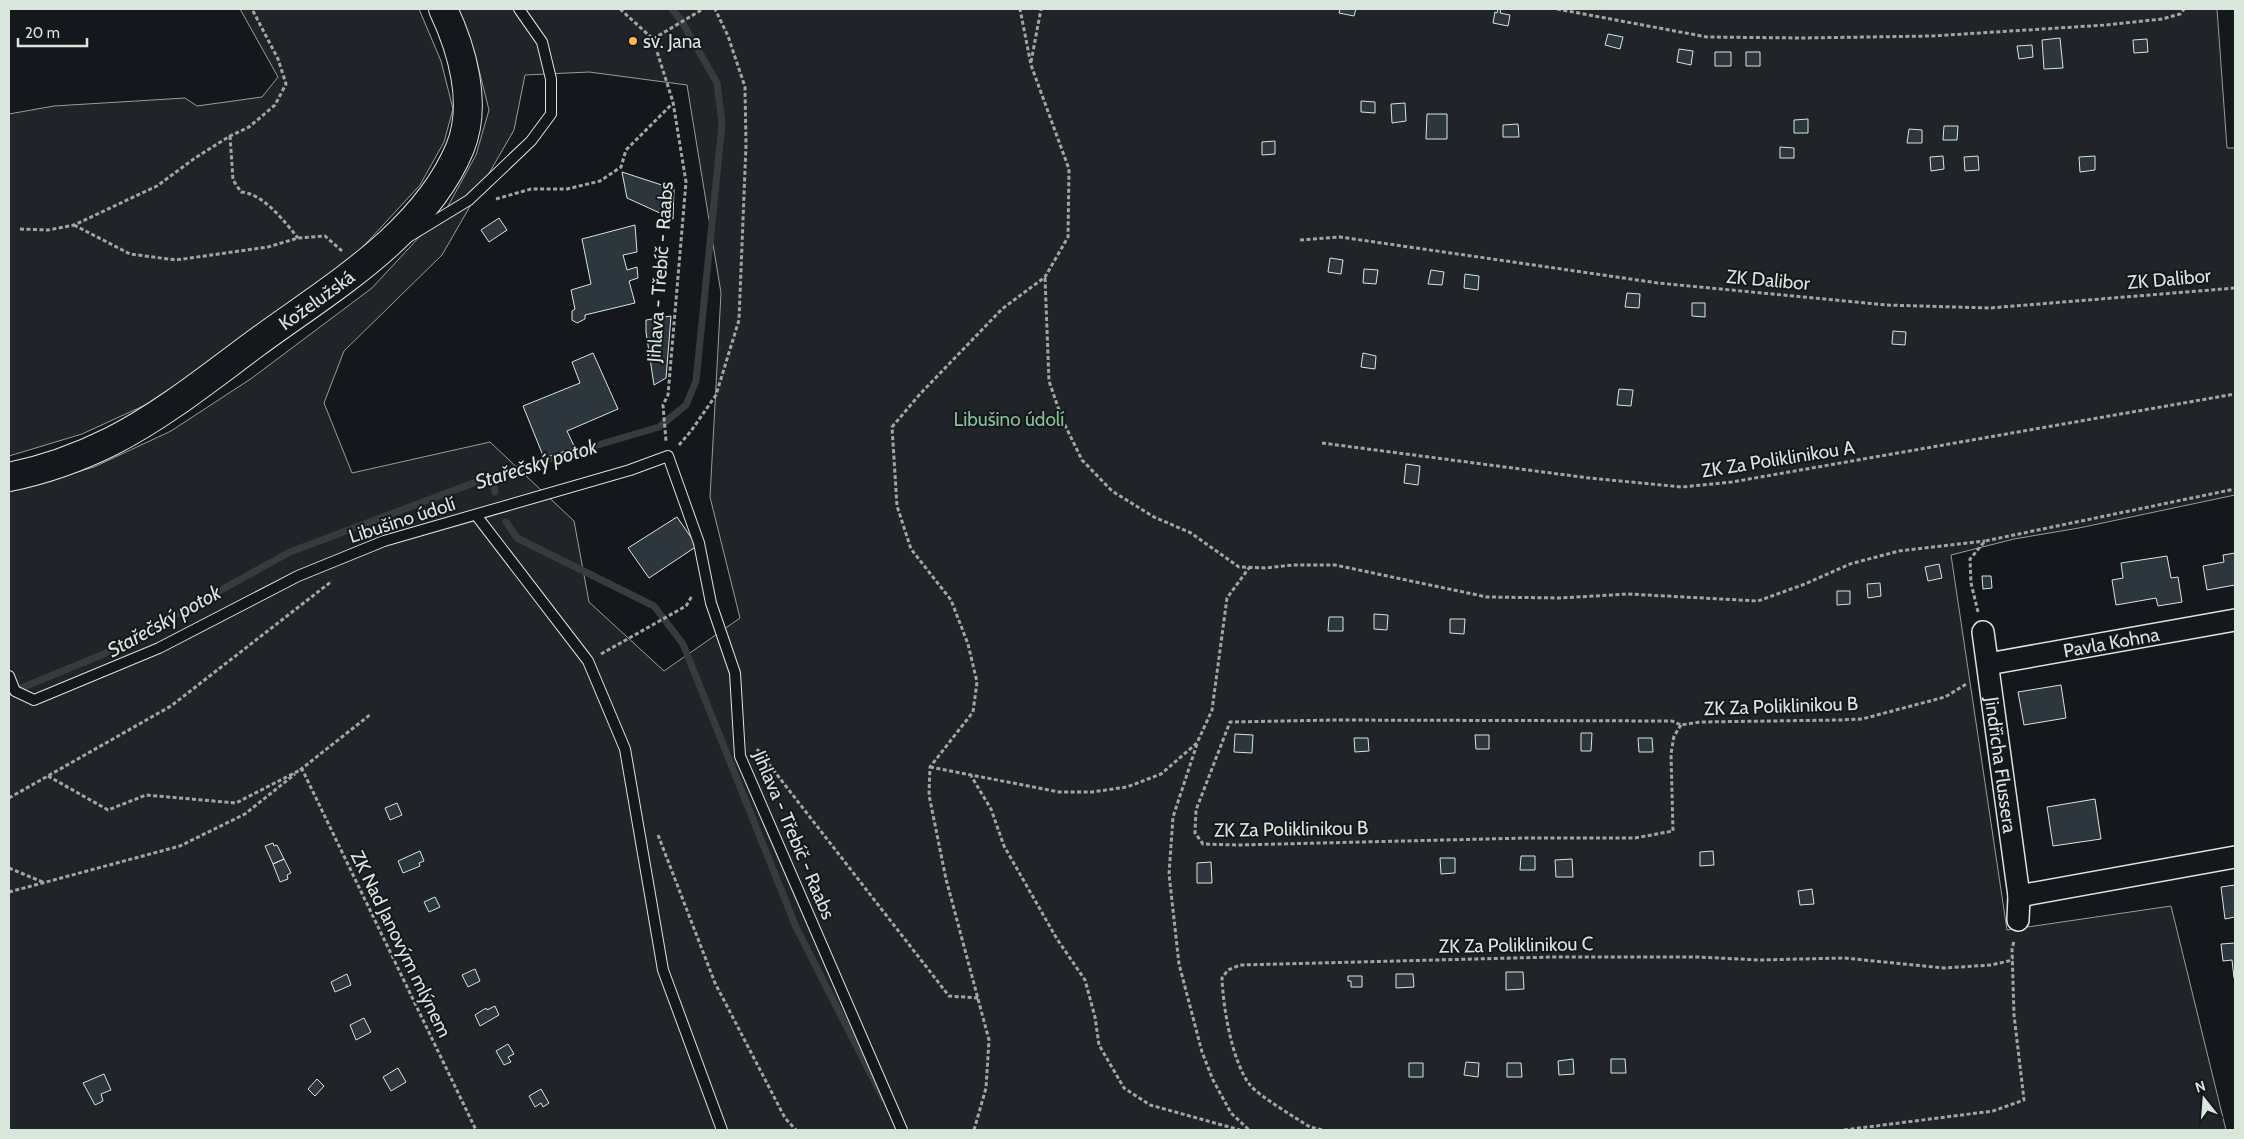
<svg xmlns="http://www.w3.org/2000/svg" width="2244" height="1139" font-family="Cabin,sans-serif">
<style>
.green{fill:#202428;stroke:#939e99;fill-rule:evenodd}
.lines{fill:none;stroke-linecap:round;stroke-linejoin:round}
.stream{stroke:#363b3e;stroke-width:7}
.building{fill:#2c363c;stroke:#d8e6dc}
.lane-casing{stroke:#d8e6dc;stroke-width:12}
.street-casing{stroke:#d8e6dc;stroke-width:24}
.secondary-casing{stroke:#d8e6dc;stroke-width:30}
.path{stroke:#9da8a2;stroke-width:3;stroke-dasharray:4 2.5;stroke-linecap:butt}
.lane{stroke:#14181c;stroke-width:10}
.street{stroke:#14181c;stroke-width:21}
.secondary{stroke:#14181c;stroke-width:28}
.poi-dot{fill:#ffb74d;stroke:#14181c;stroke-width:2}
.labels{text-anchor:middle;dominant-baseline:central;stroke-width:4;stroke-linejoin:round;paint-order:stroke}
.poi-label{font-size:19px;fill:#d8e6dc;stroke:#14181c;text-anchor:start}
.street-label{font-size:19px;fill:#d8e6dc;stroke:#14181c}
.park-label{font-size:19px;fill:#8ac095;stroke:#14181c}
.water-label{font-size:20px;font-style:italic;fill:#d8e6dc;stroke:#14181c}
</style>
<rect width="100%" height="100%" fill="#14181c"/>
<path class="green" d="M 240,9 L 419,9 L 441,61 L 453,109 L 444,142 L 420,185 L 349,262 L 233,350 L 154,401 L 82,434 L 9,456 L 9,114 L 54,106 L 185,98 L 197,106 L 262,97 L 278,77 Z
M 457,9 L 2217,9 L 2227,148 L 2235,148 L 2235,495 L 2079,528 L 2014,539 L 1951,555 L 2007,930 L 2171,906 L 2226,1130 L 9,1130 L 9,492 L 94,467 L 171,431 L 252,378 L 372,288 L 448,206 L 476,155 L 489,110 L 474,50 ZM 589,72 L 687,85 L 721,293 L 710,497 L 740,618 L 664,671 L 589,602 L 574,521 L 490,442 L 352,473 L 324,403 L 344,351 L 442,255 L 514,130 L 525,75 Z"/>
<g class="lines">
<path class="stream" d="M 492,476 L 495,492
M 506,522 L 517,538 L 654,606 L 683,644 L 796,927 L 883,1098
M 9,693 L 104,654 L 290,552 L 492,476 L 659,427 L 686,405 L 696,381 L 722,124 L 717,83 L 681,20 L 672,9"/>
</g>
<path class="building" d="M 1340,9 L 1356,9 L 1354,16 L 1339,13 Z
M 1498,9 L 1501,9 L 1500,13 L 1510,15 L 1508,26 L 1493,23 L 1495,12 L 1497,13 Z
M 1608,34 L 1623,37 L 1620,49 L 1605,45 Z
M 2060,38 L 2063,68 L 2044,69 L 2042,40 Z
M 2147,39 L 2148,52 L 2134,53 L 2133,40 Z
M 2032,45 L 2033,57 L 2019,59 L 2017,46 Z
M 1679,49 L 1693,51 L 1691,65 L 1677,62 Z
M 1715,52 L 1731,52 L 1731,66 L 1715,66 Z
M 1746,52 L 1760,52 L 1760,66 L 1746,66 Z
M 1361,101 L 1375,102 L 1375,113 L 1361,112 Z
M 1405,103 L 1406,121 L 1392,123 L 1391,104 Z
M 1427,114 L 1447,114 L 1447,139 L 1426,139 Z
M 1808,119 L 1808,133 L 1794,133 L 1794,120 Z
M 1518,124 L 1519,137 L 1503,137 L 1503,125 Z
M 1944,126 L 1958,126 L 1957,140 L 1943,140 Z
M 1909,129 L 1922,130 L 1922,143 L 1907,143 Z
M 1275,141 L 1275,154 L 1262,155 L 1262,142 Z
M 1780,147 L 1794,148 L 1794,158 L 1780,158 Z
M 1943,156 L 1944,169 L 1931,171 L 1930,157 Z
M 1978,156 L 1979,170 L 1965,171 L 1964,157 Z
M 2095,156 L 2095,170 L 2080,172 L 2079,157 Z
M 622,172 L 674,189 L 673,219 L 627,198 Z
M 499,218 L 507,230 L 489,242 L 481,230 Z
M 635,225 L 637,252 L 623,255 L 627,270 L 637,267 L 638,278 L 629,281 L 635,303 L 585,315 L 585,319 L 577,323 L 572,320 L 572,311 L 575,309 L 571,290 L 591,284 L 582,239 Z
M 1330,258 L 1343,260 L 1341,274 L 1328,272 Z
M 1364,269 L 1378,270 L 1376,284 L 1363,283 Z
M 1431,270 L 1444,272 L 1442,285 L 1428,284 Z
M 1465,274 L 1479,276 L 1478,290 L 1464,288 Z
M 1627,293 L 1640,294 L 1639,308 L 1625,307 Z
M 1692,303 L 1705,303 L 1705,317 L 1692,316 Z
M 671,316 L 666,378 L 654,385 L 646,332 L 646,320 Z
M 1893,331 L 1906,332 L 1905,345 L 1892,344 Z
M 593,353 L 618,409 L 567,431 L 575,448 L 544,458 L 523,406 L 580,383 L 572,362 Z
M 1363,353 L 1376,356 L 1375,369 L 1361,367 Z
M 1619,389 L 1633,390 L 1631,406 L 1617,405 Z
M 1406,464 L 1420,466 L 1418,485 L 1404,483 Z
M 677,517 L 697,546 L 649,578 L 628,548 Z
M 2235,553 L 2235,585 L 2207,590 L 2203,566 L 2224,562 L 2223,555 Z
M 2167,556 L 2171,578 L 2178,577 L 2182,602 L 2158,606 L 2156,598 L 2116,605 L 2112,580 L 2123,578 L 2121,563 Z
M 1939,564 L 1942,578 L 1928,581 L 1925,567 Z
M 1982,576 L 1991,576 L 1992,588 L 1983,589 Z
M 1880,583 L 1881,596 L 1868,598 L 1867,584 Z
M 1837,591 L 1850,591 L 1850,604 L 1837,605 Z
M 1374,614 L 1388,615 L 1387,630 L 1374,629 Z
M 1329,617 L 1343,617 L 1343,631 L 1328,631 Z
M 1450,619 L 1465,619 L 1464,634 L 1450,633 Z
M 2061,685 L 2066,718 L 2024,725 L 2018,692 Z
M 1581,733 L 1592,733 L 1591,751 L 1581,751 Z
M 1235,734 L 1253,735 L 1252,753 L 1234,752 Z
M 1475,735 L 1489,735 L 1489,749 L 1476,749 Z
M 1354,738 L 1368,738 L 1369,751 L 1355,752 Z
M 1638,738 L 1652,738 L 1653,752 L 1639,752 Z
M 2095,799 L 2101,839 L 2053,846 L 2047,807 Z
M 397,803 L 402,815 L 390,820 L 385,808 Z
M 273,843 L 274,846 L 277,845 L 284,859 L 273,864 L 265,846 Z
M 420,851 L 424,861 L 419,863 L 420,866 L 403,873 L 398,861 Z
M 1713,851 L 1714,865 L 1700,866 L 1700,852 Z
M 1521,856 L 1535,856 L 1535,870 L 1520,870 Z
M 1440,858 L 1455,858 L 1455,873 L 1441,874 Z
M 284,859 L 291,873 L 287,875 L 288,879 L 280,882 L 273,864 Z
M 1572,859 L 1573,877 L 1556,877 L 1555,860 Z
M 1211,862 L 1212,883 L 1197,883 L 1197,863 Z
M 2235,885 L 2235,917 L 2225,919 L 2221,887 Z
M 1812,889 L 1814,904 L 1800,905 L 1798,891 Z
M 435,897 L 440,907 L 429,912 L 424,902 Z
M 2235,943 L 2235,978 L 2234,978 L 2232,960 L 2223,961 L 2221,944 Z
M 475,969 L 480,981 L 468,987 L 462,975 Z
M 1506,972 L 1523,972 L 1524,989 L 1506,990 Z
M 347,974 L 351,985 L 335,992 L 331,982 Z
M 1396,974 L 1413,974 L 1414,987 L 1396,988 Z
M 1348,976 L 1362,976 L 1362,987 L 1351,987 L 1351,981 L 1348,981 Z
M 495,1006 L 499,1015 L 480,1026 L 475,1015 L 486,1008 L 487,1010 Z
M 364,1018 L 371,1032 L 356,1040 L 350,1025 Z
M 508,1044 L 514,1054 L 508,1057 L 511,1062 L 504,1065 L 496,1051 Z
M 1573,1059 L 1574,1074 L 1559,1075 L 1558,1061 Z
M 1611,1059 L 1625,1059 L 1626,1073 L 1611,1073 Z
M 1466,1062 L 1479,1063 L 1478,1077 L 1464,1075 Z
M 1409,1063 L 1423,1063 L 1423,1077 L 1409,1077 Z
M 1507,1063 L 1521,1063 L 1522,1077 L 1507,1077 Z
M 398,1068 L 406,1082 L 391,1091 L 383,1077 Z
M 104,1074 L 111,1090 L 101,1094 L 103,1101 L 95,1105 L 83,1083 Z
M 317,1079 L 324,1086 L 315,1096 L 308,1089 Z
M 541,1089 L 549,1103 L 543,1107 L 541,1103 L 535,1107 L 529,1096 Z"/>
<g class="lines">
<g class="lane-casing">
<path id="lane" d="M 410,236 L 469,200 L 531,141 L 551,114 L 551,79 L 542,42 L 519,9
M 476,515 L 588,661 L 625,749 L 663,970 L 722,1130
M 9,676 L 15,691 L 34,700 L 159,648 L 298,576 L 384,541 L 630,470 L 668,456 L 699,543 L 711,603 L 735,673 L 740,756 L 902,1130"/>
</g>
<g class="street-casing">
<g id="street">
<path id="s1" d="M 1983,632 L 2019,896 L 2235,857"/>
<path id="s2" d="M 1988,664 L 2235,620"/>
<path d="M 2018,920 L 2019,896"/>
</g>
</g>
<g class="secondary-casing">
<g id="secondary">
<path id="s3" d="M 9,477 C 44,470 80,457 112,441 C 163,415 210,377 256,343 C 328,290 424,235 460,148 C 478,104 462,49 443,9"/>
</g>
</g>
<path class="path" d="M 620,9 L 653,39 L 673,102 L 686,182 L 668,395 L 663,405 L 666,441
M 1557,9 L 1707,37 L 1801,38 L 1932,36 L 2106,25 L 2162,19 L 2180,14 L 2184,9
M 653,39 L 703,9
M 1031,62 L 1041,9
M 230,136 L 233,180 L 241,192 C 264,194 284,221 298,238
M 496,199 L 531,189 L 567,189 L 600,181 L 621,167 L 626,150 L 673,103
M 74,225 L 130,254 L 176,260 L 268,247 L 298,238 L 325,236 L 342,251
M 20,229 L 48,230 L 74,225 L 157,186 L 195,158 L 230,136 L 249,127 L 275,105 L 286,84 L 278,59 L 252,9
M 1300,240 L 1340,237 L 1658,283 L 1886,305 L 1990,308 L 2235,288
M 1045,278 L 1049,381 L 1062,419 L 1082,460 L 1112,491 L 1154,517 L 1191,533 L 1239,567 L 1265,568 L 1293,565 L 1335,565 L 1487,597 L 1560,598 L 1628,594 L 1758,601 L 1805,584 L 1850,564 L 1899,551 L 1985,541
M 1322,443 L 1589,478 L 1682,487 L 1732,482 L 2235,394
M 679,445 L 691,431 L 716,395 L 739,320 L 746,145 L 745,87 L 728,36 L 715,9
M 1978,612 L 1971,583 L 1970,559 L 1985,541 L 2235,489
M 601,654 L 686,606 L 692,596
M 1681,725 L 1674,736 L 1671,754 L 1673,831 L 1635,838 L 1527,838 L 1238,845 L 1203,844 L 1195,833 L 1196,810 L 1230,722 L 1333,720 L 1672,721 L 1681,725 L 1700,722 L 1840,720 L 1862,719 L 1945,697 L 1968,683
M 1197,744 L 1173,817 L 1169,874 L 1179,964 L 1202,1052 L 1213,1080 L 1231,1113 L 1249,1130
M 757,749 L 949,996 L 978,998
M 930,767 L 1059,792 L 1092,792 L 1127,787 L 1161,774 L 1197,743 L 1212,710 L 1227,598 L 1249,568
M 300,770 L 371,714
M 970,774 L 991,809 L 1004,846 L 1057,939 L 1085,980 L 1095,1017 L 1099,1045 L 1124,1088 L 1150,1105 L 1240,1130
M 48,776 L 108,810 L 146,795 L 236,803 L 302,769 L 476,1130
M 9,798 L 171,706 L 332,581
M 658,835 L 715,983 L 785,1118 L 796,1130
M 9,868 L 45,883
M 9,892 L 180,846 L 245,814 L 295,774
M 974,1130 L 986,1088 L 989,1040 L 946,879 L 929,795 L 930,767 L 973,712 L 977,682 L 968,644 L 951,600 L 911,549 L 897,506 L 892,427 L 920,394 L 1002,309 L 1045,277 L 1068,237 L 1069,169 L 1031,65 L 1020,9
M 1322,1130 L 1310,1127 C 1296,1118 1259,1096 1250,1085 C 1232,1062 1223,1007 1222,978 L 1228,970 L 1240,965 L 1554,957 L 1697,957 L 1759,960 L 1844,958 L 1944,968 L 1991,965 L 2013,960
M 1844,1130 L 1993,1111 L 2024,1100 L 2014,1015 L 2012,949 L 2014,941"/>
<use href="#lane" class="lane"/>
<use href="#street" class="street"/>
<use href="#secondary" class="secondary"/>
</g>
<circle class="poi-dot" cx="633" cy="41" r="5"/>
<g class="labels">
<g class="poi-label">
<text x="643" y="41">sv. Jana</text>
</g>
<g class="street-label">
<text transform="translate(660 272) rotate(-86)">Jihlava - Třebíč - Raabs</text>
<text transform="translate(2169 279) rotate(-5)">ZK Dalibor</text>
<text transform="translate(1768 280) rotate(5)">ZK Dalibor</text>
<text stroke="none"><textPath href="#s3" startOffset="358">Koželužská</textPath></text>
<text transform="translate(1778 459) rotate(-9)">ZK Za Poliklinikou A</text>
<text transform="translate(402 520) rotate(-18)">Libušino údolí</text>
<text stroke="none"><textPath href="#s2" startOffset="125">Pavla Kohna</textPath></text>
<text transform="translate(1781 706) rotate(-2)">ZK Za Poliklinikou B</text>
<text stroke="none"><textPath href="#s1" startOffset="134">Jindřicha Flussera</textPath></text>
<text transform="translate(1291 829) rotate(-1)">ZK Za Poliklinikou B</text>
<text transform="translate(794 835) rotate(67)">Jihlava - Třebíč - Raabs</text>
<text transform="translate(401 944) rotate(64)">ZK Nad Janovým mlýnem</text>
<text transform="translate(1516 945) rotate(-1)">ZK Za Poliklinikou C</text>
</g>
<g class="park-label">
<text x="1009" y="419">Libušino údolí</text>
</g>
<g class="water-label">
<text transform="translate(536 464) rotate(-17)">Stařečský potok</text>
<text transform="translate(164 621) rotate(-29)">Stařečský potok</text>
</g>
</g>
<rect width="2244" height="1139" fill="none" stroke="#d8e6dc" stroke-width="20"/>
<g transform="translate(2204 1099) rotate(343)" stroke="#14181c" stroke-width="4" paint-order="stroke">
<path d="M0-4L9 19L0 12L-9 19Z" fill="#d8e6dc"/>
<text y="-8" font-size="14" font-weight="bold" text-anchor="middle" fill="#d8e6dc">N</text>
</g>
<path d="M18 38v8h69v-8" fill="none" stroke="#d8e6dc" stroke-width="2.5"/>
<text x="25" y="38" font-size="15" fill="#d8e6dc" stroke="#14181c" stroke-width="4" paint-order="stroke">20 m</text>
</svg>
